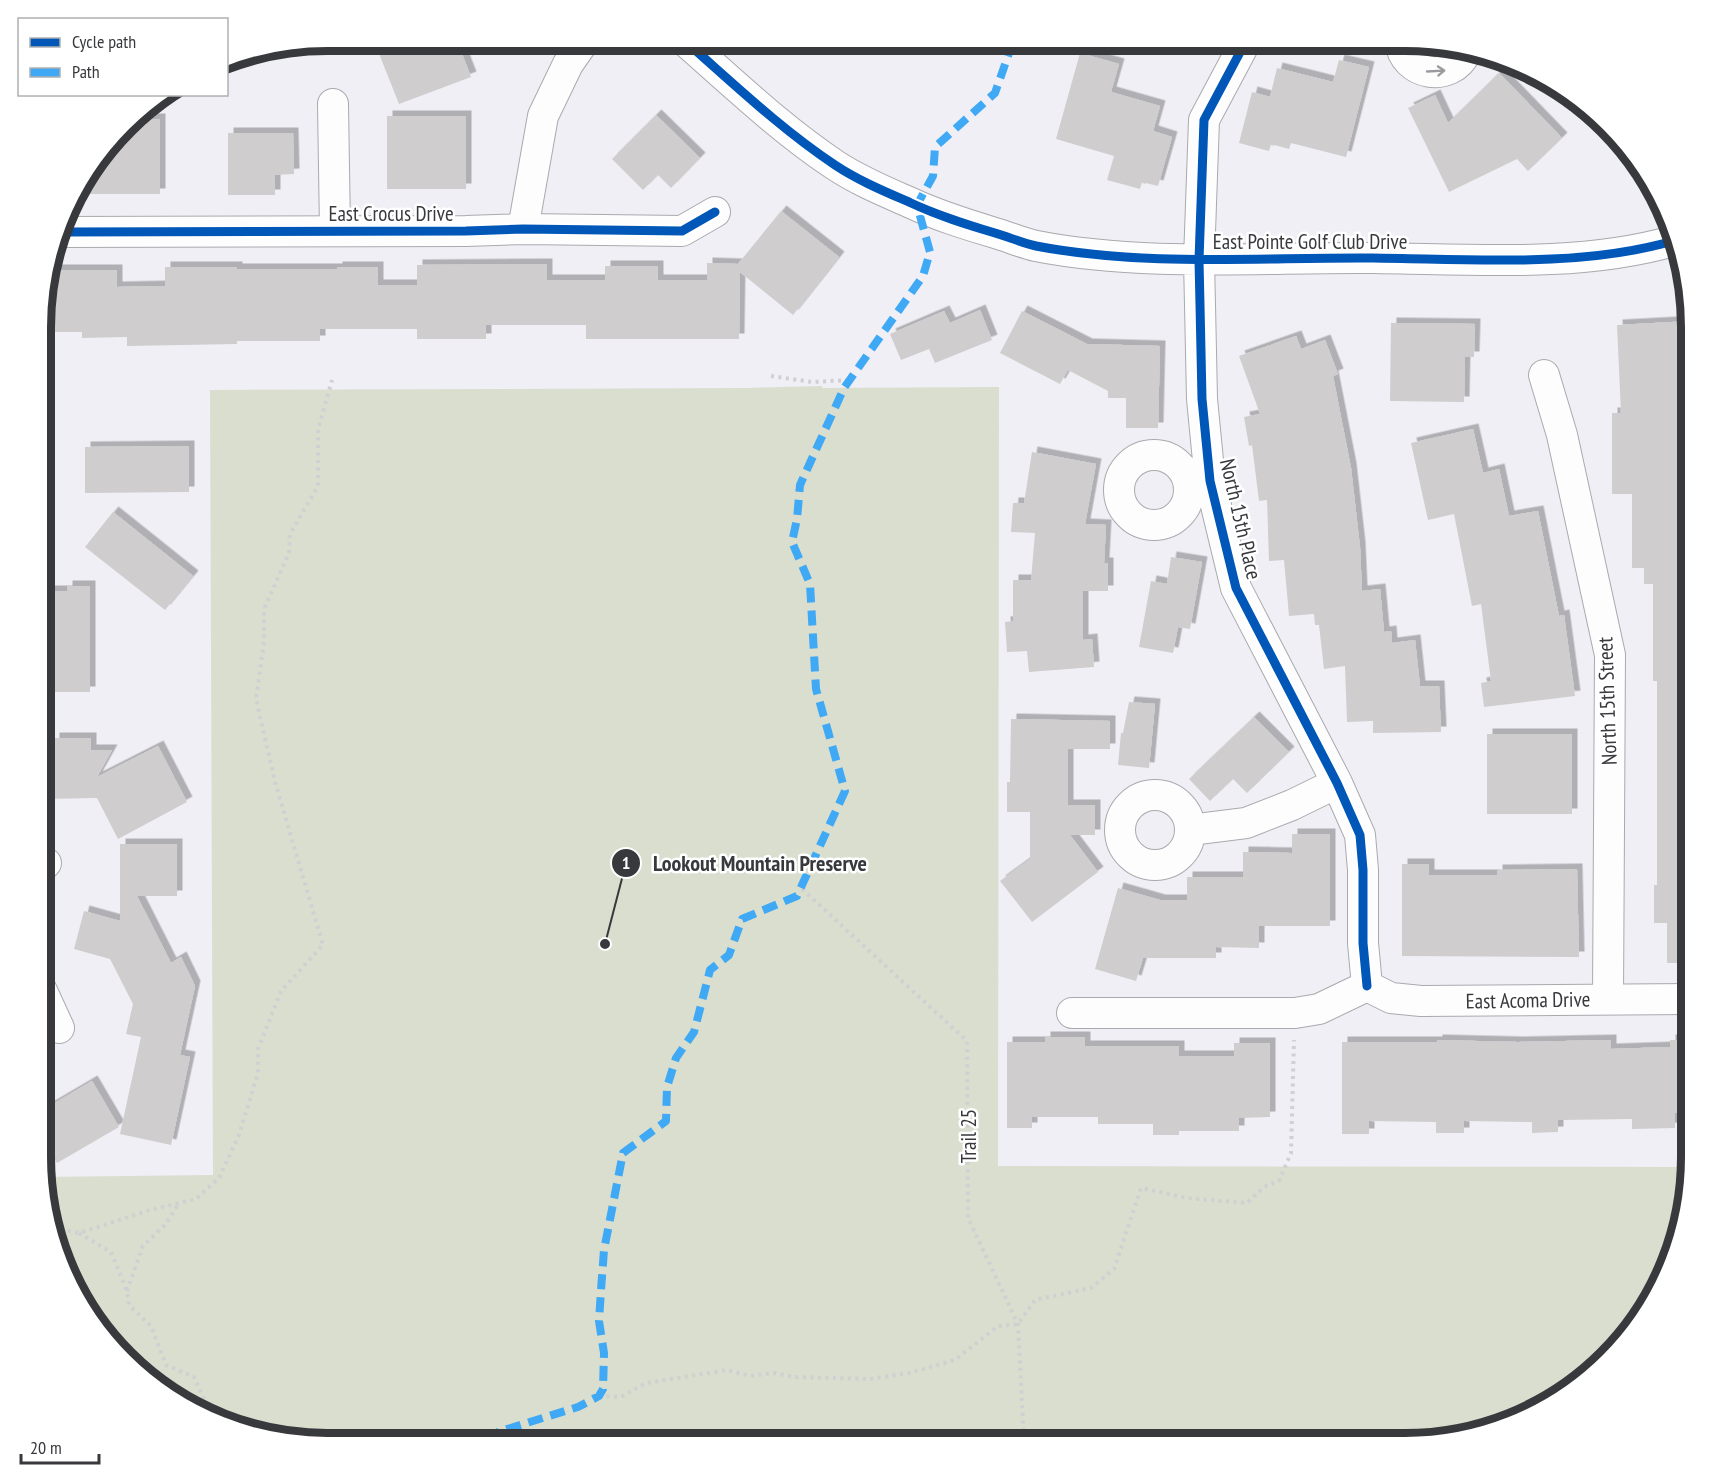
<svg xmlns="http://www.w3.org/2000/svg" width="1732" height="1484" font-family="'PT Sans Narrow',sans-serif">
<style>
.green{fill:#d9dece}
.building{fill:#cfcdce;filter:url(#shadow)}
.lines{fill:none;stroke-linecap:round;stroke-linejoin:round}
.minor-casing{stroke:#a9aaae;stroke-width:32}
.path{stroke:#d0d0d3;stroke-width:4;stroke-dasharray:3 4.5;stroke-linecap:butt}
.minor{stroke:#fdfdfe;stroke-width:30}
.quiet{stroke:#3fa9f5;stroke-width:8;stroke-dasharray:15 8;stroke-linecap:butt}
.cycleway-casing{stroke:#fff;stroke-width:13}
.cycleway{stroke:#0057b8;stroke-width:9}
.oneway{stroke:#9a9b9e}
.labels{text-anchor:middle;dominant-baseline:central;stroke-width:5;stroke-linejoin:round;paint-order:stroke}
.street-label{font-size:21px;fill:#38393d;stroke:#fff}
.rim{fill:none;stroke:#38393d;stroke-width:8}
.leader{fill:none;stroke:#38393d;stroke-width:2}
.callout-dot{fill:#38393d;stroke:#fff;stroke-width:2}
.mark-label{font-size:18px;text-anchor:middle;font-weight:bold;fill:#fff}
.callout-label{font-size:22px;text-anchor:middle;font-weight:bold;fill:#38393d;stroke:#fff;stroke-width:5;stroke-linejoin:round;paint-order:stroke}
</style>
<defs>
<filter id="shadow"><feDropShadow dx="5.5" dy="-5.5" stdDeviation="0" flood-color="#0004"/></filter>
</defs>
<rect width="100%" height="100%" fill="#efeff5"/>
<path class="green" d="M 822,386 L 822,388 L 999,387 L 998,1166 L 1689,1167 L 1670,1267 L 1607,1360 L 1515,1422 L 1423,1443 L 327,1443 L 217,1422 L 124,1359 L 62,1267 L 41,1177 L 213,1175 L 210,390 L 747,388 Z"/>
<path class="building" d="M 374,41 L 457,41 L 471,77 L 399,104 Z
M 1080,53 L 1119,64 L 1111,92 L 1160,106 L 1153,131 L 1172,137 L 1158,186 L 1142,182 L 1140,189 L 1107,180 L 1114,156 L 1056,139 Z
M 1339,60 L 1369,67 L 1346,157 L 1291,143 L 1289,149 L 1271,144 L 1269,151 L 1239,143 L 1252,92 L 1270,97 L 1277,68 L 1333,82 Z
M 1499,73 L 1562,138 L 1528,171 L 1517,159 L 1449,192 L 1408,108 L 1435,95 L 1448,123 Z
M 656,115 L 700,158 L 671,188 L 658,175 L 643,190 L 612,159 Z
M 387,116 L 466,116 L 466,189 L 387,189 Z
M 132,119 L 160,119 L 160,194 L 75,194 L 79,184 Z
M 228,133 L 293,133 L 294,174 L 275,175 L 275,195 L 228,195 Z
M 781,211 L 839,257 L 793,315 L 740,272 L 739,339 L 586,339 L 586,325 L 486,325 L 486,339 L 417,339 L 417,329 L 320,329 L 320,341 L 237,341 L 237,344 L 127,346 L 127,337 L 82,338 L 82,332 L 43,332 L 43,290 L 50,270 L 117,270 L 117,287 L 165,286 L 165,267 L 237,267 L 237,269 L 337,269 L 337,267 L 378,267 L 378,285 L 417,285 L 417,265 L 547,264 L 547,280 L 605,280 L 605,266 L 658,266 L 658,280 L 707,280 L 707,263 L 738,264 Z
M 980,310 L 992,340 L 935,363 L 929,349 L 901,360 L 890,334 L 944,311 L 950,323 Z
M 1022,311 L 1087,344 L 1160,346 L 1158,428 L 1126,428 L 1126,398 L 1108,398 L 1108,391 L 1068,370 L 1060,384 L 1000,353 Z
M 1691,321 L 1691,397 L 1687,397 L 1688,460 L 1691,460 L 1691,963 L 1667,963 L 1667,923 L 1654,923 L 1654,885 L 1657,885 L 1657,681 L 1653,681 L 1653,584 L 1644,584 L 1644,568 L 1632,568 L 1632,494 L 1612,494 L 1612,413 L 1621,413 L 1617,325 Z
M 1391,323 L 1475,324 L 1474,357 L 1465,357 L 1464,402 L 1390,401 Z
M 1296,336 L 1301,349 L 1325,340 L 1338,374 L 1333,376 L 1351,468 L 1360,547 L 1362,591 L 1380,589 L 1384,632 L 1391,631 L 1392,643 L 1415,640 L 1420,686 L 1439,686 L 1441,732 L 1373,733 L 1373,721 L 1347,722 L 1345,666 L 1324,669 L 1319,625 L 1315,625 L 1314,614 L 1289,616 L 1284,560 L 1269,561 L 1267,500 L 1259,501 L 1252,445 L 1249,446 L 1244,417 L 1260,414 L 1239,356 Z
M 1473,429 L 1483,473 L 1499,469 L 1509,516 L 1538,511 L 1559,616 L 1564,615 L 1575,696 L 1484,707 L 1481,683 L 1491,681 L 1481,604 L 1472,606 L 1454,514 L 1428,520 L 1411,443 Z
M 189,446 L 189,492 L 85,493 L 85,447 Z
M 1032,452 L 1096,464 L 1085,524 L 1106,525 L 1104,563 L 1108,563 L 1108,591 L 1083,591 L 1083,640 L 1092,639 L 1094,667 L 1029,672 L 1027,651 L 1007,652 L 1005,622 L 1013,621 L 1013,580 L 1031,580 L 1035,533 L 1011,532 L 1013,503 L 1024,503 Z
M 113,512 L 193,576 L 165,610 L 85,547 Z
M 1171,557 L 1202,562 L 1190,629 L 1178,627 L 1173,653 L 1139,647 L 1151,581 L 1167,584 Z
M 67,586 L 90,586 L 90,692 L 45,692 L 44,591 L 67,591 Z
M 1129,702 L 1155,704 L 1149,768 L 1118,765 L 1121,733 L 1123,733 Z
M 1254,717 L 1289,752 L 1247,793 L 1233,779 L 1210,801 L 1189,779 Z
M 1011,719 L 1110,721 L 1110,749 L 1068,749 L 1068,805 L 1095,805 L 1095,835 L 1070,835 L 1098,872 L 1032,922 L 1000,881 L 1030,859 L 1030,812 L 1007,812 L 1007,782 L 1010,782 Z
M 1487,734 L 1572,734 L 1572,814 L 1487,814 Z
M 54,738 L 91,738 L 91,750 L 112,750 L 97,777 L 158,746 L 187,802 L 118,839 L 97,798 L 42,799 L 42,750 L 54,750 Z
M 1292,834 L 1330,834 L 1330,926 L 1259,926 L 1259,948 L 1216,947 L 1216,958 L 1143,958 L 1136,981 L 1095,969 L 1118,888 L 1160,900 L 1187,900 L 1187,877 L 1243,877 L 1243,852 L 1292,853 Z
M 120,844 L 177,844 L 177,896 L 137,896 L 171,963 L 181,957 L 195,986 L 180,1055 L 190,1057 L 171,1145 L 120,1134 L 141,1037 L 126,1034 L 133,1004 L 110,959 L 74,949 L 84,911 L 120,921 Z
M 1402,864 L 1429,864 L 1429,875 L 1497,875 L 1497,870 L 1577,869 L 1579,957 L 1402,956 Z
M 1045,1037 L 1085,1037 L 1085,1046 L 1179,1046 L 1179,1056 L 1234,1056 L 1234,1043 L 1270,1043 L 1270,1117 L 1239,1118 L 1239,1131 L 1179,1131 L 1179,1135 L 1153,1135 L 1153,1124 L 1098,1124 L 1098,1117 L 1032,1117 L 1032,1128 L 1007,1128 L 1007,1042 L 1045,1042 Z
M 1437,1040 L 1518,1042 L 1611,1040 L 1611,1049 L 1670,1047 L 1670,1040 L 1691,1040 L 1691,1113 L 1675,1113 L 1675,1128 L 1632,1129 L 1632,1119 L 1558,1120 L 1558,1132 L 1532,1133 L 1532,1122 L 1464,1121 L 1464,1133 L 1436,1133 L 1436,1122 L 1369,1121 L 1369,1134 L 1342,1134 L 1342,1042 L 1437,1042 Z
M 92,1081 L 119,1127 L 57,1163 L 41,1136 L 41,1111 Z"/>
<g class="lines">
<g class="minor-casing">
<path id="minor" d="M 685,41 C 734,84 781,129 835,165 C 859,181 886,192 911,203 C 939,216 965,224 995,233 C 1009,237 1022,243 1036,246 C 1144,267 1263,257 1373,258 C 1470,259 1579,268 1673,241
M 1246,41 L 1204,120 L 1199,260 L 1200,305 L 1202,399 L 1210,481 L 1236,588 L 1337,783 L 1360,835 L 1363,870 L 1363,943 L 1367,986
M 1400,41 C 1403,76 1452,84 1466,52
M 333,104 L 335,231
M 523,229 L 543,116 L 568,64 L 584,41
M 62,232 L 466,231 L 523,229 L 682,231 L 715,212
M 1544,375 L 1562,435 L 1610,655 L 1608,998
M1119 490a35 35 0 1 1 70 0a35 35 0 1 1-70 0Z
M1120 830a35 35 0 1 1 70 0a35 35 0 1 1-70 0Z
M 1190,830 L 1246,823 L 1292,805 L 1337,783
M 42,867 L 46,863
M 1367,986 L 1391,998 L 1421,1001 L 1691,999
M 42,991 L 59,1028
M 1072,1013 L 1295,1013 L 1319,1009 L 1367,986"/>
</g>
<path class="path" d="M 771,376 L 812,382 L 850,380
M 802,889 L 967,1041 L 968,1218 L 1018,1324 L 1024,1443
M 53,1228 L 79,1233 L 150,1210 L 196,1199 L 219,1178 L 239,1135 L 258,1073 L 258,1049 L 281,991 L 323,945 L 275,782 L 256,699 L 264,642 L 264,609 L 289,553 L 290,534 L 318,486 L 318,430 L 332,380
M 79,1233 L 111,1252 L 127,1291 L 129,1305 L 151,1326 L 166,1365 L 194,1377 L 212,1418
M 127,1291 L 143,1246 L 165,1225 L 179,1203
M 599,1396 L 621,1397 L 646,1383 L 727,1370 L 750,1376 L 775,1373 L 793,1377 L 870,1379 L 909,1373 L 955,1360 L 998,1326 L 1018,1324 L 1035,1300 L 1091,1288 L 1114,1269 L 1141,1188 L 1187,1198 L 1247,1203 L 1264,1187 L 1279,1181 L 1291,1153 L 1294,1040
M 473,1443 L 498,1432"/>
<use href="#minor" class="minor"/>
<path class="quiet" d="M 489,1443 L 498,1432 L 578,1407 L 599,1396 L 603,1389 L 604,1353 L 599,1321 L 601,1290 L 604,1250 L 623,1153 L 666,1121 L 667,1087 L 676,1058 L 694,1032 L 710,970 L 729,955 L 742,919 L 797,896 L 845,791 L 816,689 L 810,584 L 792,542 L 797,519 L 800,485 L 844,388 L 923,276 L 930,252 L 917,205 L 933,176 L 935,147 L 995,93 L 1009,53 L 1022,41"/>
<g class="cycleway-casing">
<path id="cycleway" d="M 685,41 C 734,84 781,129 835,165 C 859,181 886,192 911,203 C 939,216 965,224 995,233 C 1009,237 1022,243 1036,246 C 1144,267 1263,257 1373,258 C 1470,259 1579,268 1673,241
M 1246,41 L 1204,120 L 1199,260 L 1200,305 L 1202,399 L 1210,481 L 1236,588 L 1337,783 L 1360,835 L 1363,870 L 1363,943 L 1367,986
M 62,232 L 466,231 L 523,229 L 682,231 L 715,212"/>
</g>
<use href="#cycleway" class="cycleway"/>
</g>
<defs><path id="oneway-shaft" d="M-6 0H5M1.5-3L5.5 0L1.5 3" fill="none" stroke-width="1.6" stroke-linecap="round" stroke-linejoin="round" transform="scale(1.5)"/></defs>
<use class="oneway" href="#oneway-shaft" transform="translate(1436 71) rotate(-3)"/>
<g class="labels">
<g class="street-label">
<text x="391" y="213">East Crocus Drive</text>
<text x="1310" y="241">East Pointe Golf Club Drive</text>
<text transform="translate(1241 519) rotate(77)">North 15th Place</text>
<text transform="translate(1607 701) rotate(-92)">North 15th Street</text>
<text transform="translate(1528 1000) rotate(-1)">East Acoma Drive</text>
<text transform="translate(968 1136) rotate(-90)">Trail 25</text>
</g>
</g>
<path d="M0 0H1732V1484H0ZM327 51H1405A276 276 0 0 1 1681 327V1157A276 276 0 0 1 1405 1433H327A276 276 0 0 1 51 1157V327A276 276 0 0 1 327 51Z" fill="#fff" fill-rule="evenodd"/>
<path class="rim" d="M327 51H1405A276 276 0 0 1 1681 327V1157A276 276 0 0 1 1405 1433H327A276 276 0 0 1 51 1157V327A276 276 0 0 1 327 51Z"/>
<path class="leader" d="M605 944L626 863"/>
<g class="callout-dot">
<circle cx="605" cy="944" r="6"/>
<circle cx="626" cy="863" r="15"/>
</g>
<g class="mark-label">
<text x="626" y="869">1</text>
</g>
<g class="callout-label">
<text x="760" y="871">Lookout Mountain Preserve</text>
</g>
<rect x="18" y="18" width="210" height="78" fill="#ffffff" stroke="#afb0b1" stroke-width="1.5"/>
<rect x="30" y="38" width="30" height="9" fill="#0057b8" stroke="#afb0b1" stroke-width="1.5"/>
<text x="72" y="48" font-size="18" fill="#38393d">Cycle path</text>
<rect x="30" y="68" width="30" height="9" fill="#3fa9f5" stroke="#afb0b1" stroke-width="1.5"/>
<text x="72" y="78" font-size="18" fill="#38393d">Path</text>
<path d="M21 1454v9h78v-9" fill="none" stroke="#38393d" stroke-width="3"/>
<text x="30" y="1454" font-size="18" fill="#38393d" stroke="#ffffff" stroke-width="4.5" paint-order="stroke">20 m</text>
</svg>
